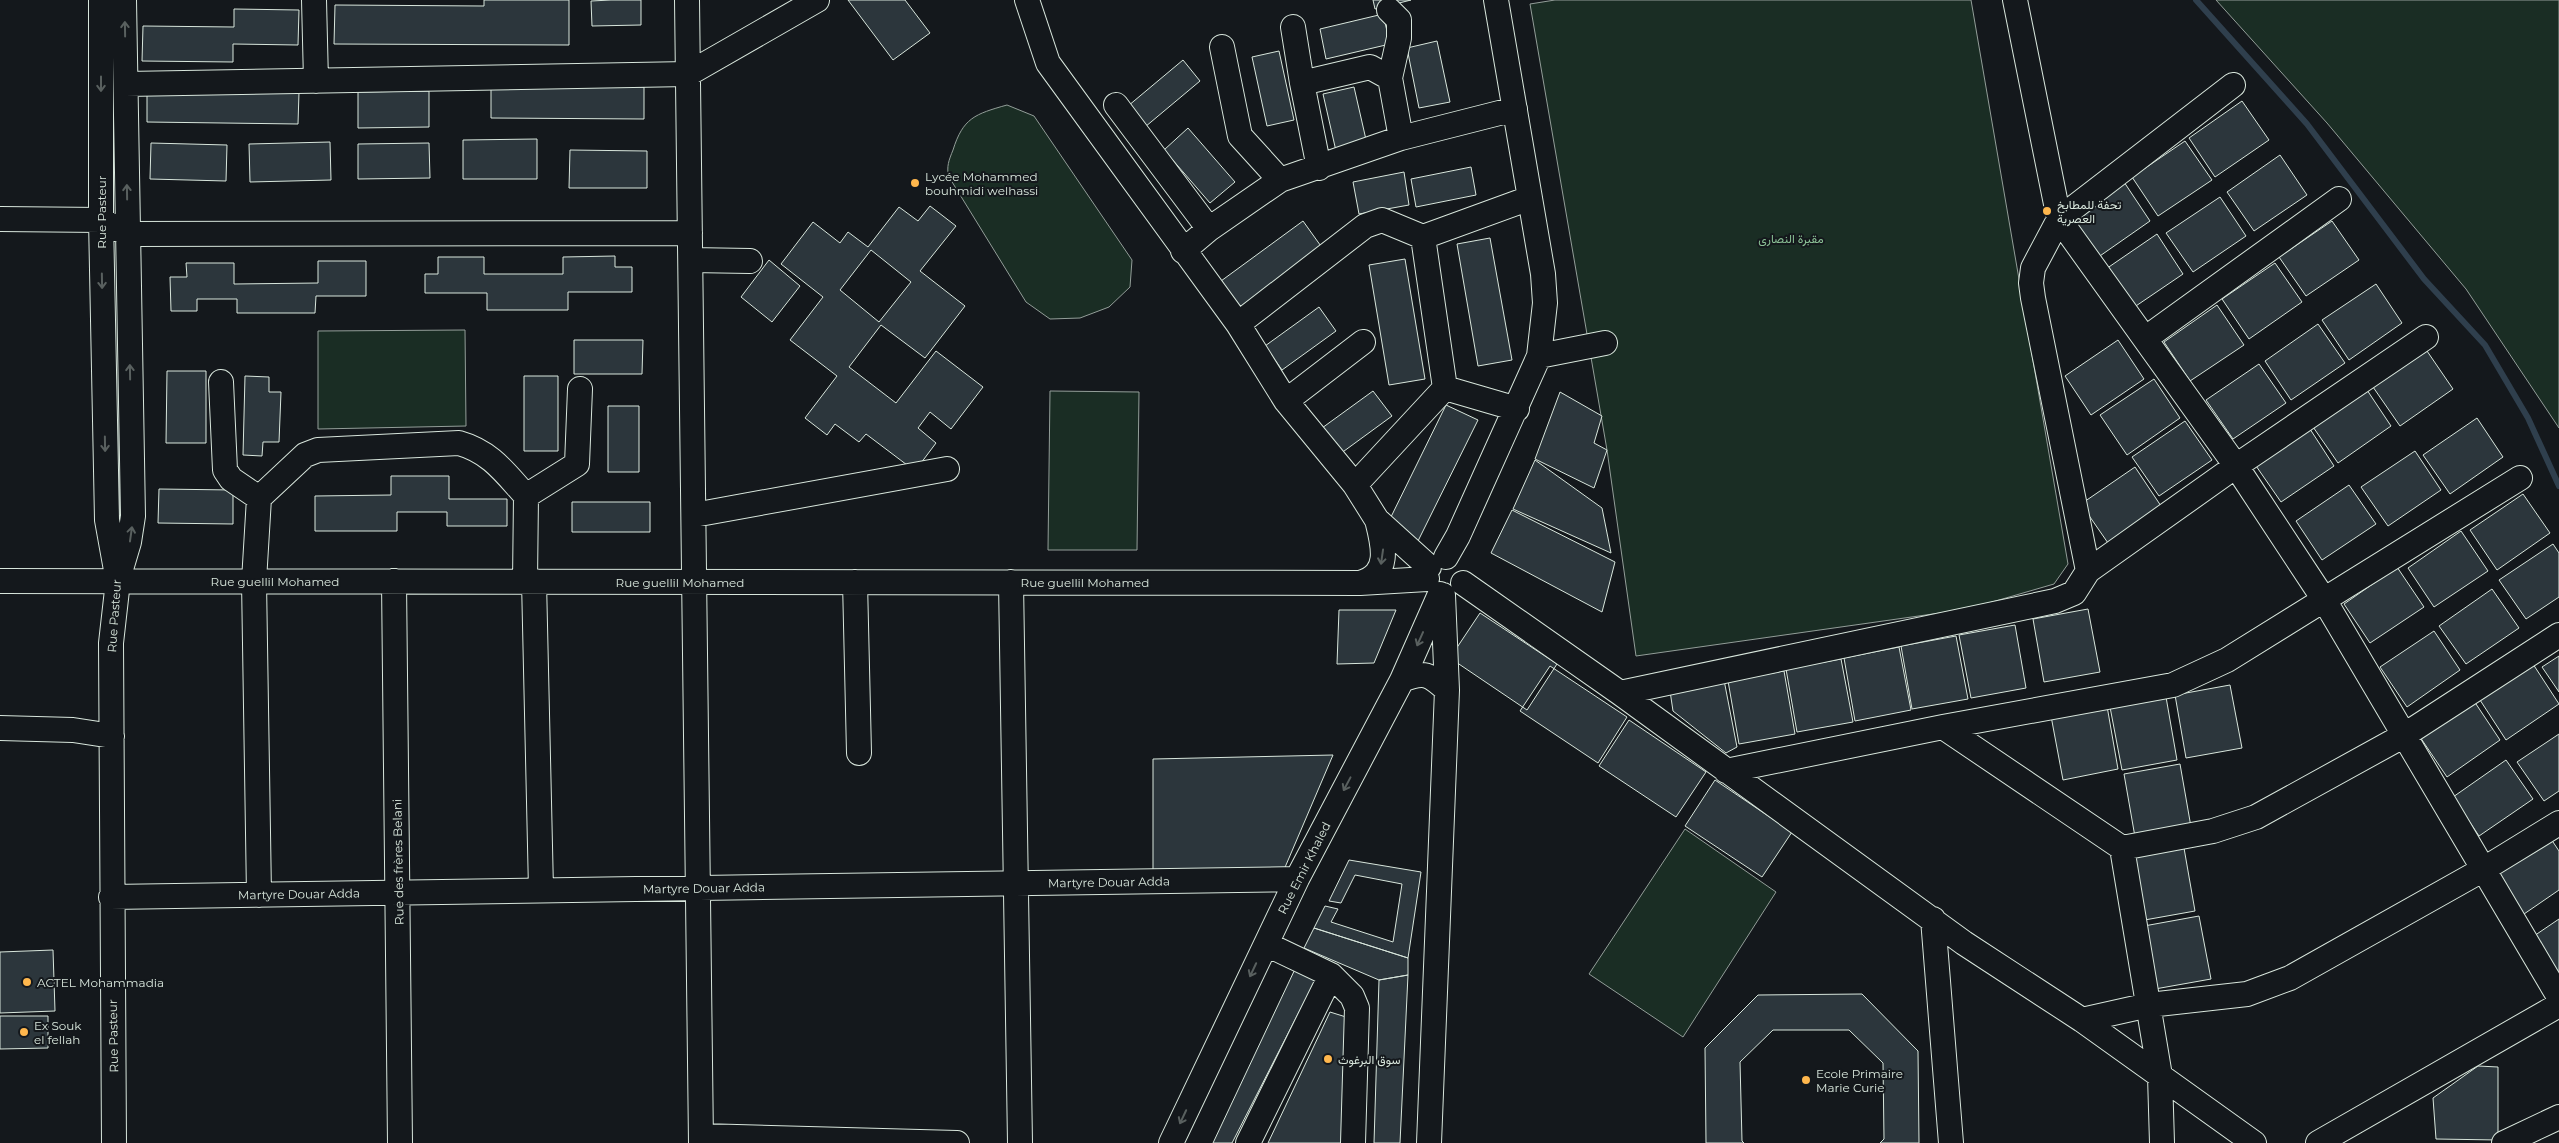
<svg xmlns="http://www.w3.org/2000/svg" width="2559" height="1143" font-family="Montserrat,Vazirmatn,sans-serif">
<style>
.green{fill:#1a2d24;stroke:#939e99}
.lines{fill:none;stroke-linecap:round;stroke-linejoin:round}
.stream{stroke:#2f3f4d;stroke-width:6}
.building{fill:#2c363c;stroke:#d8e6dc;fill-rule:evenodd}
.minor-casing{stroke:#d8e6dc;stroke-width:26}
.minor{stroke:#14181c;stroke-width:24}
.oneway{stroke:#59605f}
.poi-dot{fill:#ffb74d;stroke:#14181c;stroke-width:2}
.labels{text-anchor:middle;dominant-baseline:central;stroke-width:4;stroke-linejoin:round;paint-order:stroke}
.poi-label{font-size:12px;fill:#d8e6dc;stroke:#14181c;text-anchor:start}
.street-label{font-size:12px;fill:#d8e6dc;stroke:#14181c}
.park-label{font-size:12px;fill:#8ac095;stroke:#14181c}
</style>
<rect width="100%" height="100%" fill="#14181c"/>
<path class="green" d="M 1555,0 L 1971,0 L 2068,564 L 2054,584 L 1968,609 L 1636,656 L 1607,450 L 1530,4 Z
M 2216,0 L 2559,0 L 2559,428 L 2466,289 L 2327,123 Z
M 1007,105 L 1034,116 L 1132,260 L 1130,287 L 1109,307 L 1080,318 L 1050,319 L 1026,302 L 949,177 C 946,167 949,160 953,150 C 963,118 975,114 1007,105 Z
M 465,330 L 466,426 L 318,429 L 318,331 Z
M 1050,391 L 1139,392 L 1137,550 L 1048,550 Z
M 1685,829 L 1776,892 L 1683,1037 L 1589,974 Z"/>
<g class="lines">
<path class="stream" d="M 2196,0 L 2307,124 L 2424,279 L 2485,345 L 2528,418 L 2559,486"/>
</g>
<path class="building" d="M 484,0 L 569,0 L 569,45 L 334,44 L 335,5 L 484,6 Z
M 611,0 L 641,0 L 641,25 L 592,26 L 591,1 Z
M 848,0 L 905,0 L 930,33 L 893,60 Z
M 1373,0 L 1411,0 L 1375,9 Z
M 234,9 L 299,10 L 298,45 L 233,44 L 233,62 L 142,61 L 143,26 L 234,27 Z
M 1383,14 L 1390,44 L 1326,59 L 1320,29 Z
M 1437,41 L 1450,102 L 1419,108 L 1407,48 Z
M 1279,51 L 1294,120 L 1267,126 L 1252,57 Z
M 1183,60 L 1200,81 L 1145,127 L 1128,106 Z
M 491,85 L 644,87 L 644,119 L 491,118 Z
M 1354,87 L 1367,144 L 1336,151 L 1323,94 Z
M 147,89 L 299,92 L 298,124 L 147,122 Z
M 429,91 L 429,127 L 358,128 L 358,92 Z
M 2242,101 L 2269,140 L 2215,177 L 2189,138 Z
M 1188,128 L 1235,182 L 1210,203 L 1164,150 Z
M 537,139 L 537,179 L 463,179 L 463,140 Z
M 2185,141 L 2212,180 L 2158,216 L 2132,177 Z
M 330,142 L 331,180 L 250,182 L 249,144 Z
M 151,143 L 227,145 L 226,181 L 150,179 Z
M 429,143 L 430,178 L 358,179 L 358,144 Z
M 570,150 L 647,151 L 647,188 L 569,188 Z
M 2280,155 L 2307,195 L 2254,231 L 2227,192 Z
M 1471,167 L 1476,195 L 1416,207 L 1411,179 Z
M 1404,172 L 1409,205 L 1359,214 L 1353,182 Z
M 2124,182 L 2150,221 L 2097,258 L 2071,219 Z
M 2220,197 L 2246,236 L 2193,272 L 2166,233 Z
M 930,206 L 956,226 L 920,271 L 965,306 L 925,358 L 881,325 L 849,367 L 896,403 L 936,351 L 983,387 L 951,429 L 930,412 L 918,428 L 936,443 L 915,471 L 866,434 L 859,442 L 835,424 L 827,435 L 805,418 L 837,376 L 790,340 L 823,297 L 781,264 L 813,222 L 840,243 L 848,232 L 868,247 L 899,207 L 918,221 ZM 871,250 L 911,282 L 879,322 L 840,290 Z
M 1303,221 L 1323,249 L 1240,308 L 1221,281 Z
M 2332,221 L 2359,260 L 2306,296 L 2279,257 Z
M 2157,234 L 2183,274 L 2130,310 L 2103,271 Z
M 1490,238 L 1512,360 L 1478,366 L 1457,244 Z
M 615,256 L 615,267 L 632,267 L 632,292 L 568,292 L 568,310 L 487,310 L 487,293 L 425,293 L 425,274 L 438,274 L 438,257 L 484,257 L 484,274 L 563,274 L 563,257 Z
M 1405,259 L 1425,379 L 1389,385 L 1369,265 Z
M 769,260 L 800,286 L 772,322 L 741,297 Z
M 318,261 L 366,261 L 366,296 L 316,296 L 315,313 L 237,313 L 237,299 L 197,299 L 197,311 L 171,311 L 170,277 L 187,277 L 186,263 L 234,263 L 234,284 L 318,283 Z
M 2275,263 L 2302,302 L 2249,339 L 2222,299 Z
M 2376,284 L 2402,323 L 2349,360 L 2322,320 Z
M 2217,305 L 2244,345 L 2190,381 L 2164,342 Z
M 1319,307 L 1336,331 L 1282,370 L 1265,346 Z
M 2318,324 L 2345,363 L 2291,400 L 2265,361 Z
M 574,340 L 643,340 L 642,374 L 574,374 Z
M 2118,340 L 2144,379 L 2091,415 L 2065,376 Z
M 2427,351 L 2453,389 L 2400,426 L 2373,387 Z
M 2259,364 L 2286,403 L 2233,439 L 2206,400 Z
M 167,371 L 206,371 L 206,443 L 166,443 Z
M 245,376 L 269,377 L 269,392 L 281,392 L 279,442 L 263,442 L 262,456 L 243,455 Z
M 524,376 L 558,376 L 558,451 L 524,451 Z
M 2154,379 L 2180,418 L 2127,455 L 2100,415 Z
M 2365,387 L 2391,426 L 2338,463 L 2311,424 Z
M 1373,391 L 1392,416 L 1340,454 L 1322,428 Z
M 1560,392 L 1602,416 L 1594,443 L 1607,450 L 1594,488 L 1535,459 Z
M 1446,405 L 1478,420 L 1418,541 L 1387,525 Z
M 608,406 L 639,406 L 639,472 L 608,472 Z
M 2477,418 L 2503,457 L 2450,494 L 2423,455 Z
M 2185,421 L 2212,460 L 2159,496 L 2132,457 Z
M 2308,426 L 2334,466 L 2281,502 L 2254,463 Z
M 2415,451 L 2441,490 L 2388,526 L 2361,487 Z
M 1535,460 L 1602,508 L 1611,553 L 1513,509 Z
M 2135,467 L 2161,506 L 2108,543 L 2081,504 Z
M 391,476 L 449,476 L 449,499 L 507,499 L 507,526 L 447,526 L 447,512 L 397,512 L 397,531 L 315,531 L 315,496 L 391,495 Z
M 2349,485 L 2376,524 L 2322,560 L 2296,521 Z
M 159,489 L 233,490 L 233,524 L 158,523 Z
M 2523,494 L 2550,533 L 2497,570 L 2470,530 Z
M 572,502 L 650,502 L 650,532 L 572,532 Z
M 1512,510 L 1615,562 L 1602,612 L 1491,553 Z
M 2461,531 L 2488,571 L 2434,607 L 2408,568 Z
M 2553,544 L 2559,553 L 2559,597 L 2526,619 L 2499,580 Z
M 2397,567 L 2424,607 L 2370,643 L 2344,604 Z
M 2492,589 L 2519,628 L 2466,664 L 2439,626 Z
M 2088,609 L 2100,672 L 2044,682 L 2033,619 Z
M 1339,610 L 1396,610 L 1374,663 L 1337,664 Z
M 1480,613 L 1557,664 L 1527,710 L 1450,658 Z
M 2015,625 L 2026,688 L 1971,698 L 1959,635 Z
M 2434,631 L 2460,670 L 2407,707 L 2380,667 Z
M 1956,636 L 1968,699 L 1912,709 L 1901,646 Z
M 1899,647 L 1911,710 L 1855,721 L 1844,658 Z
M 2559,656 L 2559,692 L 2542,667 Z
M 1841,659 L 1853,722 L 1797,732 L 1786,669 Z
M 2533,664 L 2559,704 L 2506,740 L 2480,700 Z
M 1550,666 L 1627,717 L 1598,763 L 1520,711 Z
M 1784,671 L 1795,734 L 1739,744 L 1728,681 Z
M 1724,680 L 1737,747 L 1726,753 L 1673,711 L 1670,691 Z
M 2230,685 L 2242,748 L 2186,758 L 2175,695 Z
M 2166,697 L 2177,760 L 2122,770 L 2110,707 Z
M 2474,701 L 2500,740 L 2447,777 L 2420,737 Z
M 2107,706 L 2118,769 L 2063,780 L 2051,716 Z
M 1629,720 L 1706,772 L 1676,817 L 1599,766 Z
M 2559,734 L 2559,791 L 2544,801 L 2517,762 Z
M 1333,755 L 1283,872 L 1153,872 L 1153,759 Z
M 2506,760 L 2533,799 L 2479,836 L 2453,797 Z
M 2180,764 L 2191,827 L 2135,837 L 2124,774 Z
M 1715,780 L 1792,832 L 1762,877 L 1685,826 Z
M 2551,839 L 2559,851 L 2559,890 L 2524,914 L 2497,875 Z
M 2184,848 L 2195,911 L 2139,921 L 2128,858 Z
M 1349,860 L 1421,872 L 1408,958 L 1314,928 L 1325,906 L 1338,909 L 1331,922 L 1393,942 L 1402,884 L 1355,875 L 1341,903 L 1329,901 Z
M 2199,916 L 2211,979 L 2155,989 L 2144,926 Z
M 2559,919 L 2559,976 L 2531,938 Z
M 1314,928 L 1408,958 L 1408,975 L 1379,980 L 1304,948 Z
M 53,950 L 55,1011 L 0,1013 L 0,952 Z
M 1296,967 L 1318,975 L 1232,1143 L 1213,1143 Z
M 1408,975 L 1400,1143 L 1374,1143 L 1379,980 Z
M 1862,994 L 1918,1051 L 1919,1143 L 1880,1143 L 1884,1139 L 1883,1063 L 1849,1030 L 1773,1030 L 1740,1062 L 1742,1141 L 1744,1143 L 1706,1143 L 1705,1048 L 1758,995 Z
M 1330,1012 L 1346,1017 L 1344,1143 L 1268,1143 Z
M 0,1016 L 48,1016 L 48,1048 L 0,1049 Z
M 2478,1066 L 2498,1067 L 2498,1140 L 2436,1139 L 2433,1098 Z"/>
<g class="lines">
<g class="minor-casing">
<path id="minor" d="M 101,0 L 101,220 L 107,520 L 118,581 L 111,643 L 114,1143
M 314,0 L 316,81
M 687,0 L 701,1143
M 1027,0 L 1048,63 L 1238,324 L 1286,401 L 1355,485 L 1377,520 L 1429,567
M 2015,0 L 2059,219 L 2236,466 L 2323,598 L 2559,997
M 1389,10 L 1399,20 L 1399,38 L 1390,78
M 1293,27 L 1302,83 L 1370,67 L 1390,78 L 1401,138 L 1515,109
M 1302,83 L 1319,168
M 126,84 L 688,74 L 817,0
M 1116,105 L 1209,229
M 1280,180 L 1401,138
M 0,219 L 101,220 L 128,234 L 690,233
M 1423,237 L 1445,388 L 1517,409
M 1183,251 L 1209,229 L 1280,180 L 1240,136 L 1222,47
M 691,260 L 750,261
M 1238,324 L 1365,226 L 1382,220 L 1423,237 L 1530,198
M 2146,338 L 2339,199
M 1539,356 L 1605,343
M 221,382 L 225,470 L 231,479 L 259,498
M 1286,401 L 1363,342
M 1355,485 L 1445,388
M 526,496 L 577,464 L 580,389
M 694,515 L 947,469
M 1446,557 L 1458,536 L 1539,356 L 1545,303 L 1543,274 L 1496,0
M 2088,571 L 2033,298 L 2031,283 L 2033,268 L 2059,219 L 2233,85
M 118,579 L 129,542 L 133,516 L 124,0
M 0,581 L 1360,583 L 1427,579
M 394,581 L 400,1143
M 534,581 L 541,890
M 855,582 L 859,753
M 1011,582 L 1020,1143
M 1360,583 C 1392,574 1383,544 1377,520
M 1463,583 L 1620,693 L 1964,943 L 2082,1020 L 2254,1143
M 1402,680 C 1425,671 1429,674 1447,690
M 1620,693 L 2055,601 L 2074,593 L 2088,571 L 2119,549 L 2236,466 L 2426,337
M 1943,727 L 2122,848 L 2213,831 L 2256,817 L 2403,736 L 2559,635
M 0,728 L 73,730 L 112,736
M 1726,771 L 1943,727 L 2173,685 L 2227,660 L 2520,478
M 2122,848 L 2160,1076 L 2162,1143
M 259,895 L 254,581 L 259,498 L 305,455 L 318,450 L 459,443 C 491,452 505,473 526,496 L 525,581
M 111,897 L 1297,879
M 1933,919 L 1951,1143
M 1266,944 L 1331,975
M 2082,1020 L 2149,1005 L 2247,994 L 2290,978 L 2484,869 L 2559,823
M 701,1136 L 957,1143
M 1171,1143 L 1297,879 L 1402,680 L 1440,594
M 1248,1143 L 1331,975 L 1352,996 L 1357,1008 L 1353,1143
M 1429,1143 L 1447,690 L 1443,595
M 2318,1143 L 2559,1005
M 2504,1143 L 2559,1117"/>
</g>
<use href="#minor" class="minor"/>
</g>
<defs><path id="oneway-shaft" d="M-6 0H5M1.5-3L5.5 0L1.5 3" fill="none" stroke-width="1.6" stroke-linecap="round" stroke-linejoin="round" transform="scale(1.25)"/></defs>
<g class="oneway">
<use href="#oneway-shaft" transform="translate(125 29) rotate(-91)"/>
<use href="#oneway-shaft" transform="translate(101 84) rotate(90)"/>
<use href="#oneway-shaft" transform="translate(127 192) rotate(-91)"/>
<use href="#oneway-shaft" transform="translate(102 281) rotate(89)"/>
<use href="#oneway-shaft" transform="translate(130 372) rotate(-91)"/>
<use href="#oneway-shaft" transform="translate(105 444) rotate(89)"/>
<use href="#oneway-shaft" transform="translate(131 534) rotate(-82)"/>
<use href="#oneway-shaft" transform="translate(1382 557) rotate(98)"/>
<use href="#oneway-shaft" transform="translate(1420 639) rotate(114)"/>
<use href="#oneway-shaft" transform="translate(1347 784) rotate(118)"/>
<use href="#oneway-shaft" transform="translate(1253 970) rotate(115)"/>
<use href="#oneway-shaft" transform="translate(1183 1117) rotate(115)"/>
</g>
<g class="poi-dot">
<circle cx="915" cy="183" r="5"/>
<circle cx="2047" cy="211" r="5"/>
<circle cx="27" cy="982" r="5"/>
<circle cx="24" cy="1032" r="5"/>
<circle cx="1328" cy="1059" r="5"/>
<circle cx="1806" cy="1080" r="5"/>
</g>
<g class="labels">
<g class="poi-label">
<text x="925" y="176">Lycée Mohammed<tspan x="925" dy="14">bouhmidi welhassi</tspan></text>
<text x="2057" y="204">تحفة للمطابخ<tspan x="2057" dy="14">العصرية</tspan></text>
<text x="37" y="982">ACTEL Mohammadia</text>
<text x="34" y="1025">Ex Souk<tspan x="34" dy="14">el fellah</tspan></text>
<text x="1338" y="1059">سوق البرغوث</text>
<text x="1816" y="1073">Ecole Primaire<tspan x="1816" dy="14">Marie Curie</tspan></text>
</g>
<g class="street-label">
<text transform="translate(101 212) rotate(-90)">Rue Pasteur</text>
<text x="275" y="581">Rue guellil Mohamed</text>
<text x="680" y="582">Rue guellil Mohamed</text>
<text x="1085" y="582">Rue guellil Mohamed</text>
<text transform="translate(114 616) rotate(-86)">Rue Pasteur</text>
<text transform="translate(398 862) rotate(-91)">Rue des frères Belani</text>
<text transform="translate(1304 868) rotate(-63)">Rue Emir Khaled</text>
<text transform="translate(1109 882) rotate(-1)">Martyre Douar Adda</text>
<text transform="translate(704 888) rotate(-1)">Martyre Douar Adda</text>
<text transform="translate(299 894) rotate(-1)">Martyre Douar Adda</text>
<text transform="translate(113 1036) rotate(-91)">Rue Pasteur</text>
</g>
<g class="park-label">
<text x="1791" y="238">مقبرة النصارى</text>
</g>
</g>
</svg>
